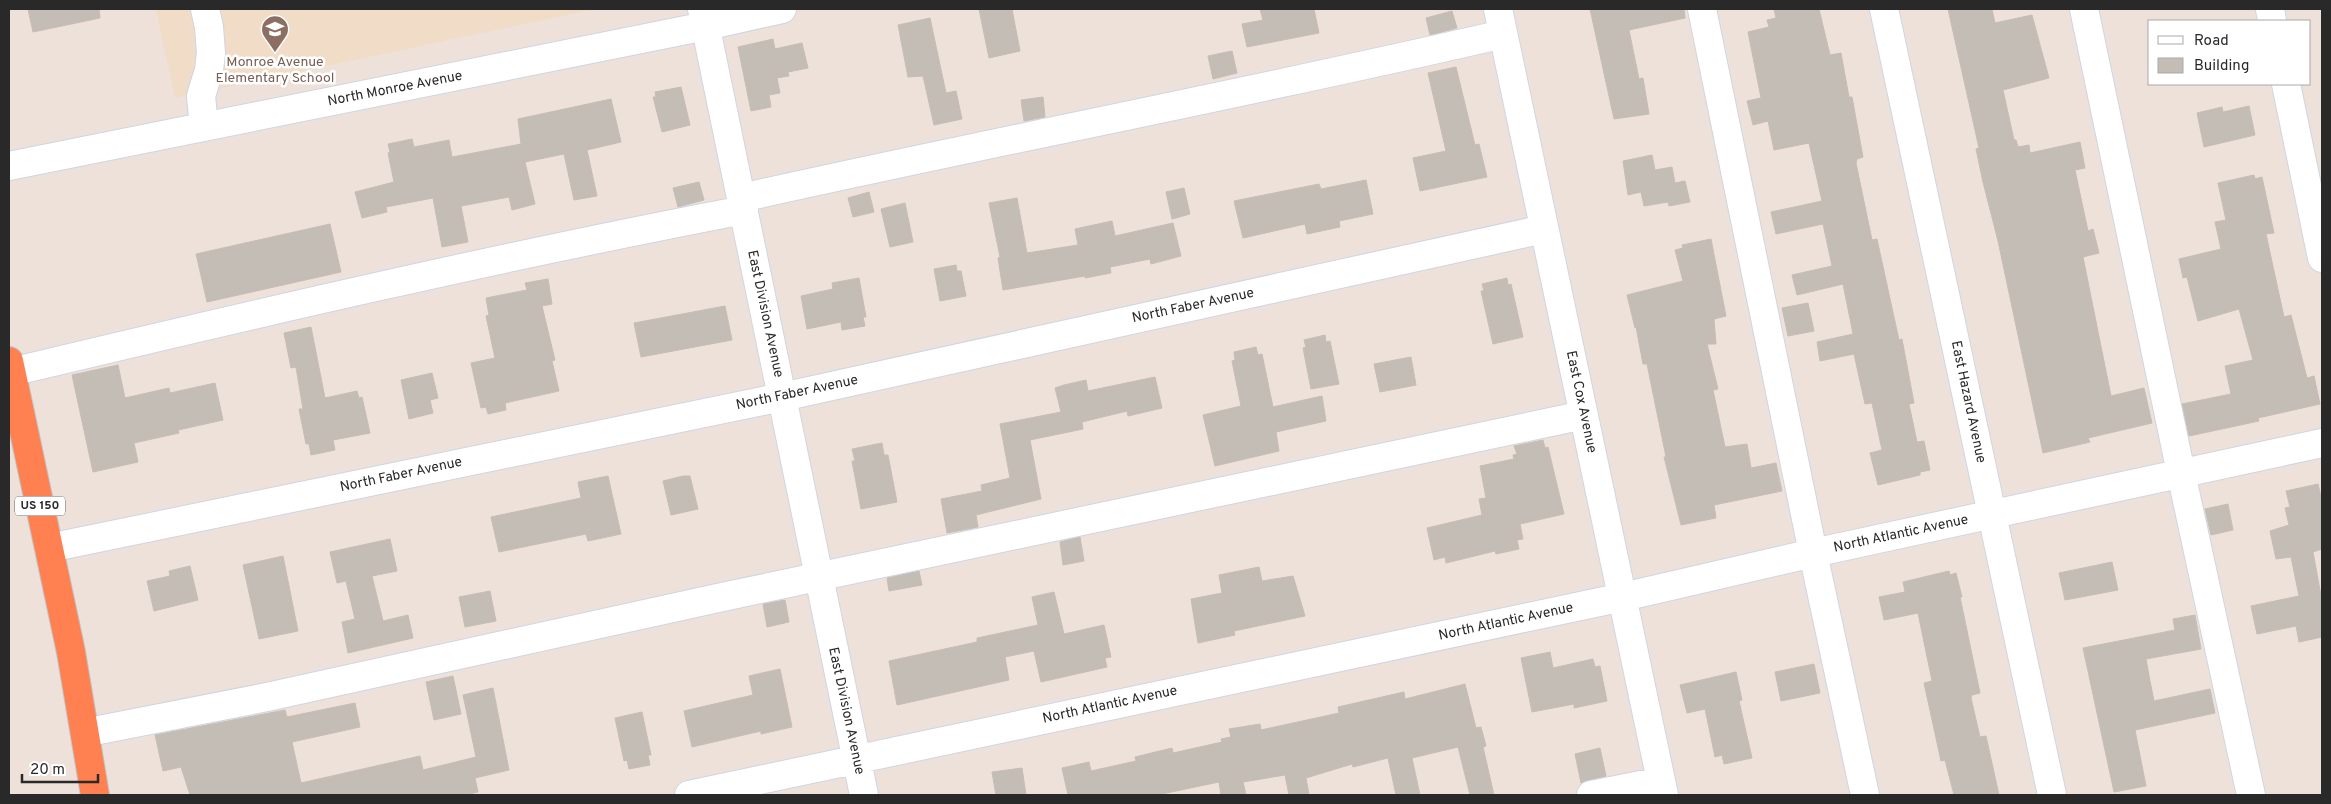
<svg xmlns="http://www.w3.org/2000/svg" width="2331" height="804" font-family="Overpass,sans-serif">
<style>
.education{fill:#f1dcc7}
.building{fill:#c4bdb5;stroke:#c8bdb3}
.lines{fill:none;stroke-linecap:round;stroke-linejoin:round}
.minor-casing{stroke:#ced6e4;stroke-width:30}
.highway-casing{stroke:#c3c3c3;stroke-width:30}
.minor{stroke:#fff;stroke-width:28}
.highway{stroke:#ff8152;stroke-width:28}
.labels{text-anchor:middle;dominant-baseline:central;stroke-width:5;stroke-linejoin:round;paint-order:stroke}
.shield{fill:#fff;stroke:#696969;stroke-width:1}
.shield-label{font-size:12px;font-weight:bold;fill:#292929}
.education-label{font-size:14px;fill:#785e54;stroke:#fff}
.street-label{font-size:14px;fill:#292929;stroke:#fff}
</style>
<rect width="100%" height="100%" fill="#ede1d9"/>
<path class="education" d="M 156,9 L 595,9 L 175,98 Z"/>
<path class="building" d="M 28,9 L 99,9 L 100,18 L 33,32 Z
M 979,9 L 1012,9 L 1020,51 L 989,58 Z
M 1260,9 L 1314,9 L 1319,33 L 1247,47 L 1242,24 L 1263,20 Z
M 1590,9 L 1684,9 L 1685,18 L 1629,30 L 1639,79 L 1643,78 L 1649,114 L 1614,119 Z
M 1774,9 L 1819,9 L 1830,55 L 1841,53 L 1849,97 L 1852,97 L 1863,157 L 1857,159 L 1856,163 L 1872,240 L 1877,239 L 1899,340 L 1902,339 L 1914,403 L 1909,404 L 1917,442 L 1924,441 L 1930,470 L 1920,472 L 1920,475 L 1878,485 L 1870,453 L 1882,450 L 1872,403 L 1865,404 L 1854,354 L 1820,361 L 1817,342 L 1853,334 L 1843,284 L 1797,295 L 1792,275 L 1832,266 L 1823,224 L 1776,234 L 1771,212 L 1822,201 L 1809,143 L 1774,150 L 1768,121 L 1753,125 L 1747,101 L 1761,98 L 1748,32 L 1769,27 L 1767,20 L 1776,18 Z
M 1948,9 L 1992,9 L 1995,23 L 2032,15 L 2049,78 L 2003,90 L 2014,140 L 2016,140 L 2018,147 L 2029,145 L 2030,153 L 2080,142 L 2085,168 L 2075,170 L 2088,231 L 2093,229 L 2099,253 L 2083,257 L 2111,396 L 2144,388 L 2152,423 L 2088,438 L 2090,442 L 2043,453 L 1998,241 L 1983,182 L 1976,149 L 1979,148 Z
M 1452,11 L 1457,28 L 1430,35 L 1426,18 Z
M 930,18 L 946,93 L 956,91 L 962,119 L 934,125 L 923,76 L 908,77 L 898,25 Z
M 773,39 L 775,49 L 802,43 L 808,68 L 788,72 L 789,76 L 777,78 L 780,93 L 769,95 L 771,107 L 751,111 L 738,47 Z
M 1232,51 L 1237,73 L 1213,79 L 1208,56 Z
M 1456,67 L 1475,145 L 1479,144 L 1487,177 L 1420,191 L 1413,158 L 1446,151 L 1428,73 Z
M 681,87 L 690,125 L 662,132 L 653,97 L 656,97 L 655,92 Z
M 1043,97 L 1045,117 L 1024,121 L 1021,100 Z
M 611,99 L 621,142 L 587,150 L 597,196 L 574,200 L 564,154 L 525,162 L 535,204 L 512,210 L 509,197 L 461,206 L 468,242 L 442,247 L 433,198 L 386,207 L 387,212 L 362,218 L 355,192 L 394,182 L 388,153 L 390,152 L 388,144 L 412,139 L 414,147 L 449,140 L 452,157 L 521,144 L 518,119 Z
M 2249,106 L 2255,135 L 2204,147 L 2197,113 L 2222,107 L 2223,112 Z
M 1652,155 L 1655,170 L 1672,167 L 1675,183 L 1685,181 L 1690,202 L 1669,206 L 1668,202 L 1644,206 L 1641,192 L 1628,195 L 1623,161 Z
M 2254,175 L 2255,179 L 2262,177 L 2274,233 L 2266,234 L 2284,317 L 2291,315 L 2307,378 L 2314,376 L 2320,404 L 2258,418 L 2259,421 L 2189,436 L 2182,404 L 2231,394 L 2225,366 L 2253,360 L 2239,309 L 2198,321 L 2187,277 L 2183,278 L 2179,259 L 2221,249 L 2215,222 L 2226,220 L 2218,183 Z
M 1366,180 L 1373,214 L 1339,221 L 1340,227 L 1307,234 L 1305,224 L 1243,238 L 1234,201 L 1319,184 L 1321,189 Z
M 699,182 L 704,200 L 678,207 L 673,188 Z
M 1184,188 L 1190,214 L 1172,219 L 1166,192 Z
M 869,192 L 874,212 L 853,217 L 848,198 Z
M 1017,198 L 1027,253 L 1078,245 L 1075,229 L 1112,221 L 1115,236 L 1173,223 L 1181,256 L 1151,264 L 1150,259 L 1110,267 L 1111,273 L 1085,278 L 1085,276 L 1003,290 L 998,258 L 1000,257 L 989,203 Z
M 905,203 L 913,242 L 890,247 L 881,209 Z
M 330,224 L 341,272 L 207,302 L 196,254 Z
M 1711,239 L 1726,316 L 1714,319 L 1716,344 L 1707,344 L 1718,389 L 1713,390 L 1725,447 L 1747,444 L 1751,468 L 1776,463 L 1782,491 L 1714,505 L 1716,518 L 1681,525 L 1664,457 L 1666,457 L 1647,364 L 1643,364 L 1636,327 L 1635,328 L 1627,295 L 1683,281 L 1675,250 L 1683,248 L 1682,245 Z
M 956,265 L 957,271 L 961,271 L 966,296 L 940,301 L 934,269 Z
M 859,278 L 866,317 L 863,317 L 865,326 L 842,330 L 841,322 L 807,329 L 801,296 L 833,289 L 832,283 Z
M 1507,278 L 1508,285 L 1511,284 L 1523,337 L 1493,344 L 1481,291 L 1484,291 L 1482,284 Z
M 548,279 L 552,304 L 542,306 L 555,360 L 552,361 L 559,391 L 505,403 L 506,410 L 488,414 L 486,407 L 481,408 L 471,363 L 495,358 L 486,316 L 489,315 L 486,298 L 527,290 L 525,283 Z
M 1808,303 L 1814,331 L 1788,336 L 1782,308 Z
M 725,306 L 732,340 L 641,357 L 634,323 Z
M 311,327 L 325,398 L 357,391 L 359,398 L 362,397 L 370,433 L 333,440 L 335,450 L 311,455 L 309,444 L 306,444 L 299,409 L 303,409 L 296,367 L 291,368 L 284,333 Z
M 1325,335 L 1326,342 L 1330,341 L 1339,384 L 1311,389 L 1303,348 L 1306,347 L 1304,340 Z
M 1256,347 L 1258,355 L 1262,354 L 1273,407 L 1322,396 L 1326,421 L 1276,432 L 1279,451 L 1215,466 L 1203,415 L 1241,406 L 1232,361 L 1235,360 L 1234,352 Z
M 1411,357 L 1416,385 L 1380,392 L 1374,364 Z
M 118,365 L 125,398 L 169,388 L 170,393 L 215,383 L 223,420 L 178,430 L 179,433 L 134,443 L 138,462 L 93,472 L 72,375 Z
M 432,373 L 438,398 L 430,400 L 433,413 L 409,419 L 401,380 Z
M 1155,377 L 1162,408 L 1128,416 L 1127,411 L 1082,422 L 1083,429 L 1030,440 L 1041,499 L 976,515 L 978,527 L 947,533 L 941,499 L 982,491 L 981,485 L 1010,478 L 1000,424 L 1061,412 L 1055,388 L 1064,385 L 1086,380 L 1088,391 Z
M 1543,440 L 1545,448 L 1548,447 L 1564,514 L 1520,524 L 1523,539 L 1517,540 L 1519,549 L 1496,554 L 1495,551 L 1446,563 L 1445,557 L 1434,560 L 1427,528 L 1482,515 L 1479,499 L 1486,498 L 1480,466 L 1514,459 L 1513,455 L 1517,454 L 1514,446 Z
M 882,443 L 884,455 L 888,455 L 897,502 L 861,509 L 852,461 L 855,461 L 852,449 Z
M 608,476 L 621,534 L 588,541 L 586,534 L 499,552 L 491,517 L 581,498 L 578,482 Z
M 683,476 L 690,476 L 698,509 L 671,515 L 663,481 Z
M 2318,484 L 2322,501 L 2322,549 L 2313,552 L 2322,601 L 2322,637 L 2299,642 L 2296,626 L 2257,634 L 2251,606 L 2299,596 L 2291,557 L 2276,559 L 2270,531 L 2289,525 L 2285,508 L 2290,507 L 2286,491 Z
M 2228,504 L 2233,530 L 2211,535 L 2205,509 Z
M 1080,537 L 1084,561 L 1063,565 L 1060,542 Z
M 390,539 L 397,571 L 372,576 L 383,621 L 408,615 L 413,638 L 348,653 L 342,622 L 355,619 L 346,581 L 337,583 L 330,552 Z
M 283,556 L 298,631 L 259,639 L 243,565 Z
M 2112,562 L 2118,590 L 2065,600 L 2059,573 Z
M 190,566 L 198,600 L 154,611 L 147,581 L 170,576 L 169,571 Z
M 1259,567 L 1262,581 L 1293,576 L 1305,616 L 1234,631 L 1235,635 L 1198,643 L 1191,599 L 1222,593 L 1219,575 Z
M 919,571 L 922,585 L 889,591 L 887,578 Z
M 1949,571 L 1950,575 L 1956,573 L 1962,597 L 1960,597 L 1980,693 L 1972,695 L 1971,698 L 1980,737 L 1986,736 L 1999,795 L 1954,795 L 1945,760 L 1941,761 L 1924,683 L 1932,681 L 1918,613 L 1884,620 L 1879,597 L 1905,592 L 1903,582 Z
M 490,591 L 496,621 L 465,627 L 459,597 Z
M 1054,592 L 1064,634 L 1104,625 L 1111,657 L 1105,658 L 1107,667 L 1041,682 L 1034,651 L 1005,657 L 1009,680 L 897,705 L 889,661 L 977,642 L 977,638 L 1038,625 L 1032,597 Z
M 785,600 L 789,622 L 767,627 L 763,604 Z
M 2195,615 L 2201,649 L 2146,659 L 2150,681 L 2154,701 L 2210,689 L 2215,713 L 2135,730 L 2146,786 L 2114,792 L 2083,648 L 2175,630 L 2173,619 Z
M 1550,652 L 1553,668 L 1593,659 L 1595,667 L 1600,666 L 1607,701 L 1574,708 L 1574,704 L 1532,712 L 1521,658 Z
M 1814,664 L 1820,693 L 1781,701 L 1775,672 Z
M 780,669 L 792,727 L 761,734 L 761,731 L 692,747 L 684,711 L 753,695 L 749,676 Z
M 1736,672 L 1742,700 L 1739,701 L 1752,758 L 1724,764 L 1722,755 L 1715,757 L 1705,709 L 1687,713 L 1680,685 Z
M 453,676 L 461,714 L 434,720 L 426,682 Z
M 1465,684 L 1476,728 L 1481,727 L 1486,746 L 1483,747 L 1494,795 L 1470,795 L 1458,747 L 1412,758 L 1420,795 L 1396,795 L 1388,758 L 1353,767 L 1352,764 L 1306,778 L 1309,795 L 1289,795 L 1285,775 L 1243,782 L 1246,795 L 1221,795 L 1219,782 L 1157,795 L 1068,795 L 1062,768 L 1089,762 L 1091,771 L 1136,761 L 1135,757 L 1172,748 L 1173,753 L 1222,742 L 1221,739 L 1231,737 L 1229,729 L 1260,724 L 1261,730 L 1339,713 L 1338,707 L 1404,692 L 1405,699 Z
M 493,688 L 509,770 L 475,778 L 478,792 L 465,795 L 190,795 L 181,767 L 163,771 L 155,735 L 285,710 L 287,717 L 355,703 L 360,727 L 292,742 L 301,783 L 420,756 L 423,770 L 476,757 L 463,695 Z
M 642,712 L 651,755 L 648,755 L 650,765 L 629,769 L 627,760 L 624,761 L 615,718 Z
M 1600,748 L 1606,776 L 1581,783 L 1575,754 Z
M 1022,768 L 1026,795 L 996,795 L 992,772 Z"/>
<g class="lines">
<g class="minor-casing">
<path id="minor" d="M 702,9 L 864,795
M 1498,9 L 1664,795
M 1702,9 L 1813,553 L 1865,795
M 1884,9 L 2052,795
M 2084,9 L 2181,473 L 2251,795
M 2270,9 L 2272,21
M 2286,84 L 2322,258
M 204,127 L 201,96 L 209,70 L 211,53 L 209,27 L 205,9
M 9,166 L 706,26 L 782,9
M 741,198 C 995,141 1250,93 1503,34
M 11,372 C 254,314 498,257 744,210
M 49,548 L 782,397 L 1544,229
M 94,731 L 267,697 L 727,596 L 1584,415
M 689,795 L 1623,597 L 1813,553 L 2322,443
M 1591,795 L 1661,781"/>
</g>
<g class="highway-casing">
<path id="highway" d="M 9,361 L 71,652 L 95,795"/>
</g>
<use href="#minor" class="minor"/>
<use href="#highway" class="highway"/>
</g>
<defs>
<g id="school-pin" transform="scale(1.4375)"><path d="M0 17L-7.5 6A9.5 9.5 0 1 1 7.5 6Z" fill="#8d6e63" stroke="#fff"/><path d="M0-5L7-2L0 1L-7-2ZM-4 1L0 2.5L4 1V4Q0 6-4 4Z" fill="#fff"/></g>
</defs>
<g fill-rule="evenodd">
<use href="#school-pin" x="275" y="29"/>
</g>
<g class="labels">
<rect class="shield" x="15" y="496.5" width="50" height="19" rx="4"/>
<g class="shield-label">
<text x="40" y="506">US 150</text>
</g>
<g class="education-label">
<text x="275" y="62">Monroe Avenue<tspan x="275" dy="16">Elementary School</tspan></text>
</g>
<g class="street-label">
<text transform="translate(395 89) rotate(-11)">North Monroe Avenue</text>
<text transform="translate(1193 306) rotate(-12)">North Faber Avenue</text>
<text transform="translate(765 314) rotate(78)">East Division Avenue</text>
<text transform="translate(797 393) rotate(-12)">North Faber Avenue</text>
<text transform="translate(1581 402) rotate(78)">East Cox Avenue</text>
<text transform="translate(1968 402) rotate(78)">East Hazard Avenue</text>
<text transform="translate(401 475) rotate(-12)">North Faber Avenue</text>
<text transform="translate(1901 534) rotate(-12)">North Atlantic Avenue</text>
<text transform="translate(1506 622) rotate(-12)">North Atlantic Avenue</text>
<text transform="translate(1110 705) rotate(-12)">North Atlantic Avenue</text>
<text transform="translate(846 711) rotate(78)">East Division Avenue</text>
</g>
</g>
<rect width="2331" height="804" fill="none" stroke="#292929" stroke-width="20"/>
<rect x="2148" y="20" width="162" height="65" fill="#ffffff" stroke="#a9a9a9"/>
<rect x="2158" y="36" width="25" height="8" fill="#ffffff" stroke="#a9a9a9"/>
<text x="2194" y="45" font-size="15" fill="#292929">Road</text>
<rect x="2158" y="58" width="25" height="15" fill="#c4bdb5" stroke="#a9a9a9"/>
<text x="2194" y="70" font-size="15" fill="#292929">Building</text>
<path d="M22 774v8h76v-8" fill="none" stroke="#292929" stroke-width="2.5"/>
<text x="30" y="774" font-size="15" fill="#292929" stroke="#ffffff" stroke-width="4" paint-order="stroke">20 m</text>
</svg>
